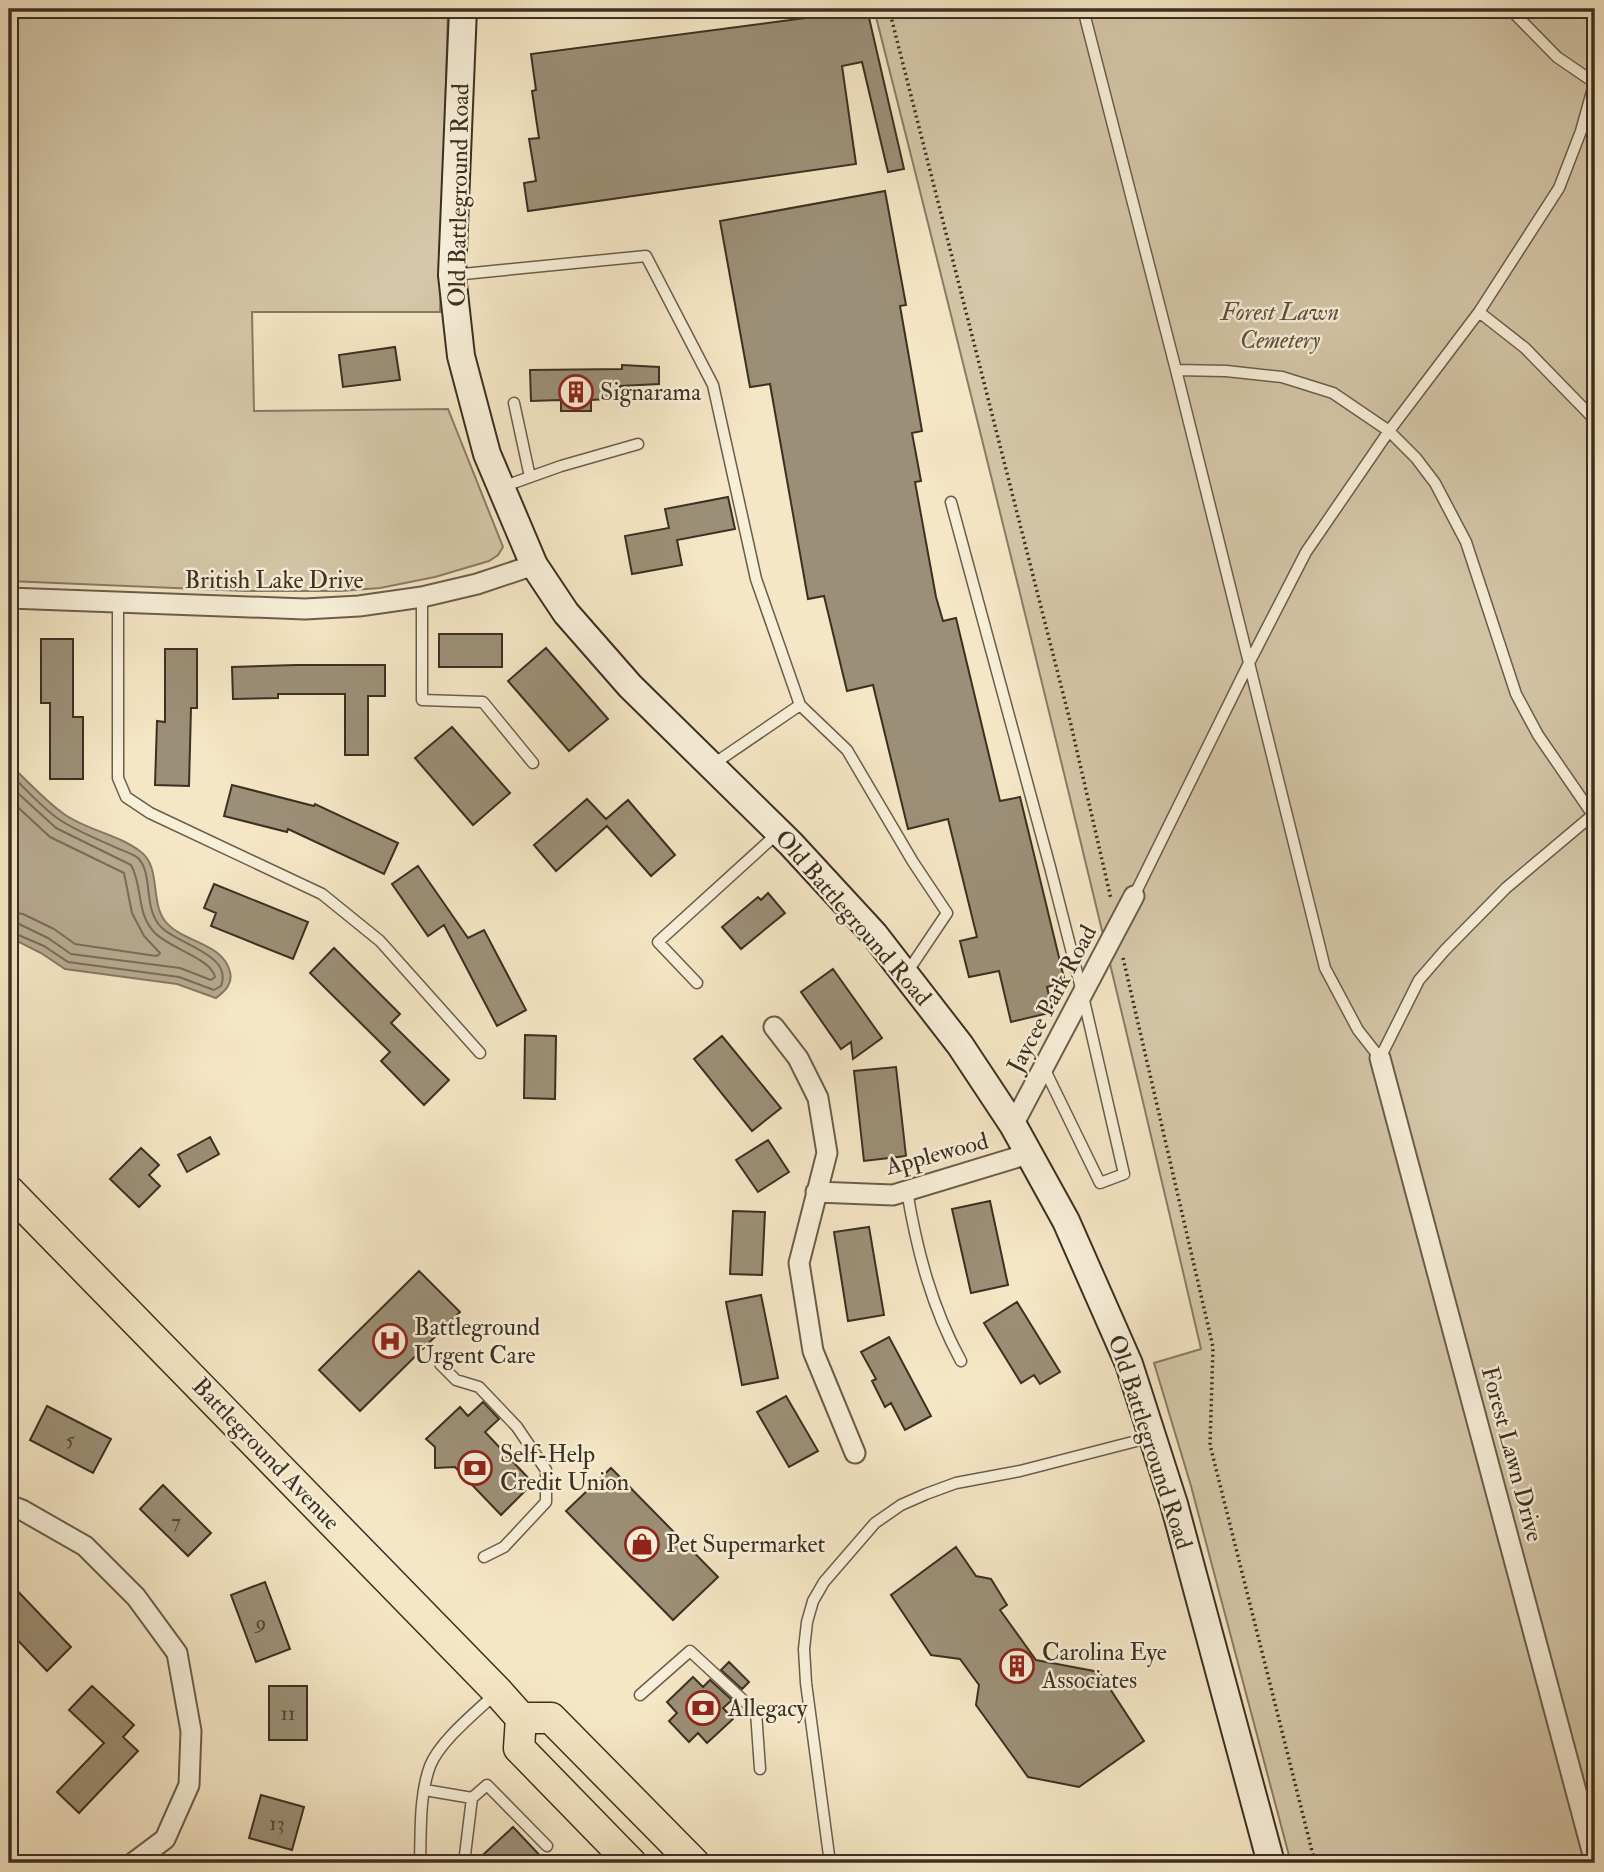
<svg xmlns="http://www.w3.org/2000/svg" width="1604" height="1872" font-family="'IM FELL Double Pica',serif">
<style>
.green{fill:#d5c7a9;stroke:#887c66;stroke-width:2}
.water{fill:#b6a88e;stroke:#857863;stroke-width:2}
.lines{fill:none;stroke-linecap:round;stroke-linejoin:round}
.shore{stroke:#786c58;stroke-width:2}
.building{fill:#9c8f77;stroke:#3b3022;stroke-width:2}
.lane-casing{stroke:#6a5e4b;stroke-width:13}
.street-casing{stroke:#6a5e4b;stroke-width:23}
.secondary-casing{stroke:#3b3022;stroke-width:30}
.primary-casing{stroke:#3b3022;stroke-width:33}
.path{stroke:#3b3022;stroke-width:3.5;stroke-dasharray:2 3.5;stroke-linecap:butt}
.lane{stroke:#f8efd9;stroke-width:10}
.street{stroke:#f8efd9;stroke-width:19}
.secondary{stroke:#f8efd9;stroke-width:26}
.primary{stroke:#f5e6c5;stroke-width:30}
.labels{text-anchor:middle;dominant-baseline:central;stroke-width:5;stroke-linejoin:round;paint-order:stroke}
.number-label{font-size:21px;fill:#534837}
.street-label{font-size:24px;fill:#3b3022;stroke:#f8efd9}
.park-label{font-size:24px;font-style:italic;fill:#5a4e3d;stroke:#f8efd9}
.poi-label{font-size:24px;fill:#3b3022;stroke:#f8efd9;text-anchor:start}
</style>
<rect width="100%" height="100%" fill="#f5e6c5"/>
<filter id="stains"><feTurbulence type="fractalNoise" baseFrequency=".00286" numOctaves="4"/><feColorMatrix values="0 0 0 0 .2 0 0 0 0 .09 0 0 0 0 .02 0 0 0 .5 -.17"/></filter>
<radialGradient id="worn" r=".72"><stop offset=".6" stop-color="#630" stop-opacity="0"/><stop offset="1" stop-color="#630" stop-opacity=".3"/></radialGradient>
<path class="green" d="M 9,9 L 448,9 L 440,312 L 252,312 L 254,411 L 448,409 L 503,547 L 498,555 L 489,561 L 435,577 L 380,588 L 341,591 L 246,591 L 9,581 Z
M 874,9 L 1595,9 L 1595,1863 L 1291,1863 L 1191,1486 L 1154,1363 L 1201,1349 C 1097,901 987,455 874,9 Z"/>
<path class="water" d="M 9,764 C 27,780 44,800 64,814 C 86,830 120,835 141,852 C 161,867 150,902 165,921 C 182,943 223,942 230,972 C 233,984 225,991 216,998 L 177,984 L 65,969 L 41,953 L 9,937 Z"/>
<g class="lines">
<path class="shore" d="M 9,773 C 25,788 42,808 60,820 C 78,832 100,840 119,849 C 124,851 133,854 138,858 C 154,874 142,909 162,928 C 180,945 233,955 221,986 L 214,990 L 179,977 L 68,962 L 44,946 L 9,931
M 9,785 L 56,828 L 131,865 C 143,886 136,913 154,932 C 168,948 211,958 215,977 L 211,980 L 180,968 L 71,954 L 48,938 L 17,923 L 9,922
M 9,799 L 50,837 L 124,873 L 132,913 L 144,936 L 160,953 L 157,956 L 149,955 L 75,944 L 54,929 L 23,914 L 9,912"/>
</g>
<path class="building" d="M 850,9 L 867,9 L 904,169 L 888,172 L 862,62 L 842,66 L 856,164 L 528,211 L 524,183 L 536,181 L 529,139 L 539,138 L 532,91 L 536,90 L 531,54 L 851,12 Z
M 885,191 L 906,305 L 900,306 L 922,431 L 912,433 L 921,481 L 915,482 L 936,597 L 943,621 L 956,618 L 1000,801 L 1020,797 L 1065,982 L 1047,987 L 1053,1012 L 1011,1022 L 999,971 L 969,977 L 960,941 L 977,937 L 948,819 L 908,829 L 873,685 L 847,691 L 824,596 L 808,599 L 770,384 L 750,387 L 720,221 Z
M 395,347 L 400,380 L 343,387 L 339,355 Z
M 622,365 L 659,367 L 659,384 L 620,386 L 621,398 L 591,400 L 591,411 L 561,411 L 561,400 L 531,401 L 530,370 L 622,369 Z
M 728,497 L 735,529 L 677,540 L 682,565 L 632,574 L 625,536 L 669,528 L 665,509 Z
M 439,634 L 502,634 L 502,667 L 439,667 Z
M 41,639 L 73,639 L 73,717 L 83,717 L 83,779 L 50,779 L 50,703 L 41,703 Z
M 546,648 L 608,719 L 569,751 L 508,681 Z
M 165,649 L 197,649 L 197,708 L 191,708 L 189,786 L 155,785 L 157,721 L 165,722 Z
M 296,665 L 385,665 L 385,696 L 368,696 L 368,755 L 345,755 L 345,694 L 278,694 L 278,698 L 233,699 L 232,667 Z
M 452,727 L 510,793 L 473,825 L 415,758 Z
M 232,785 L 314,806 L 315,804 L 398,843 L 384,874 L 288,829 L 287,832 L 224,816 Z
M 587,799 L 606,819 L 628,800 L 675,855 L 651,876 L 607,826 L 556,871 L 534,845 Z
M 418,866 L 468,938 L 484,930 L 526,1010 L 497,1026 L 444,925 L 428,936 L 392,884 Z
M 214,884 L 308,922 L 293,959 L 211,926 L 216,913 L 204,908 Z
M 768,893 L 785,913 L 741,949 L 722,927 L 758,897 L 761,900 Z
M 334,948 L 400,1014 L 391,1023 L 449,1080 L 424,1105 L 381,1061 L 390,1052 L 310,973 Z
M 833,969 L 882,1038 L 853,1059 L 851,1042 L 841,1049 L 801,992 Z
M 525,1035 L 556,1036 L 555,1099 L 524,1098 Z
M 722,1036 L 781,1108 L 752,1131 L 694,1059 Z
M 896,1067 L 906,1156 L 864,1161 L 854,1071 Z
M 210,1137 L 219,1154 L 187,1172 L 178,1155 Z
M 768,1140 L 789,1172 L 758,1192 L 736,1160 Z
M 141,1148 L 159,1165 L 149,1175 L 160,1186 L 139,1207 L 110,1179 Z
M 990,1201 L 1008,1285 L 971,1293 L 952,1209 Z
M 733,1211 L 765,1212 L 762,1275 L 730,1274 Z
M 869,1227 L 884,1315 L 848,1321 L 834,1232 Z
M 419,1271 L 460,1312 L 360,1411 L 319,1370 Z
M 761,1295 L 778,1378 L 742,1385 L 726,1302 Z
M 1017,1302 L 1060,1372 L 1040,1384 L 1034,1375 L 1021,1383 L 984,1323 Z
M 889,1337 L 931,1416 L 905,1430 L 891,1403 L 885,1407 L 872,1381 L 876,1379 L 861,1352 Z
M 786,1396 L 818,1451 L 789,1467 L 757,1412 Z
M 483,1402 L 499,1419 L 485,1432 L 533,1483 L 501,1515 L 455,1467 L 435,1468 L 435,1447 L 426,1439 L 460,1407 L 468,1416 Z
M 47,1406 L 111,1439 L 93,1473 L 30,1440 Z
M 611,1468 L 718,1577 L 673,1620 L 566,1511 Z
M 163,1485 L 211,1533 L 188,1556 L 140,1509 Z
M 956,1547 L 976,1576 L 991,1579 L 1007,1605 L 1000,1610 L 1036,1660 L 1099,1672 L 1144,1741 L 1079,1787 L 1028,1777 L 976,1705 L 979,1685 L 960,1659 L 931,1655 L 891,1595 Z
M 9,1582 L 71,1647 L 47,1671 L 9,1631 Z
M 265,1582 L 290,1649 L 256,1662 L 231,1595 Z
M 729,1662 L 749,1682 L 742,1689 L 721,1670 Z
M 693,1677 L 703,1687 L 710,1680 L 732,1700 L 723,1708 L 733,1719 L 707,1743 L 698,1733 L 689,1742 L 669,1721 L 677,1713 L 667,1702 Z
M 92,1686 L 134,1725 L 123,1737 L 138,1751 L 79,1813 L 57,1792 L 104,1743 L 69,1710 Z
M 269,1686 L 307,1686 L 307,1740 L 269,1740 Z
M 261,1795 L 304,1807 L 292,1850 L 249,1838 Z
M 513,1827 L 547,1863 L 474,1863 Z"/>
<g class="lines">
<g class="lane-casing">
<path id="lane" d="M 1083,9 L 1176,370 L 1325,968 L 1358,1030 L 1380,1058 L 1419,980 L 1445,950 L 1506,888 L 1595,813
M 1510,9 L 1557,57 L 1595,83
M 453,275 L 646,256 L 713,385 L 756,579 L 800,705 L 847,750 L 913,862 L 947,913 L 906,974
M 1479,312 L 1525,348 L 1595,420
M 1176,370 L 1226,371 L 1282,377 L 1333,393 L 1389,431 L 1416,458 L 1435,483 L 1466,542 L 1516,694 L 1538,735 L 1595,818
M 514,403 L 530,477
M 502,487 L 561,466 L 638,444
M 951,502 L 1050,867 L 1083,996 L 1124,1174 L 1100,1183 L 1044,1068
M 422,597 L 422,700 L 483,702 L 533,763
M 118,602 L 118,778 L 126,797 L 150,813 L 322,894 L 380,941 L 480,1053
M 712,765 L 800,705
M 1134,896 L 1249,663 L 1306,552 L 1389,431 L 1479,312 L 1559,188 L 1581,131 L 1595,81
M 697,983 L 658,942 L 779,832
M 907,1191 C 917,1251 932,1308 961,1361
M 440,1364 L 456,1380 L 479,1387 L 517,1427 L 546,1470 L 546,1502 L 504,1547 L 484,1557
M 640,1695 L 690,1651 L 756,1712 L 760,1769
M 425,1790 L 472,1798 L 464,1863
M 472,1798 L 487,1785 L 547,1846
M 420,1863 C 421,1832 419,1796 430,1766 C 440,1741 475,1713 495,1694
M 830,1863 L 806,1683 L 804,1649 L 807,1622 L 813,1601 L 824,1582 L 875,1523 L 901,1505 L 926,1494 L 956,1483 L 1020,1471 L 1152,1437"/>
</g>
<g class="street-casing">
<path id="street" d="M 9,598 L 305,609 L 359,606 L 422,597 L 477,584 L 534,565
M 774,1027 L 798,1058 L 818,1098 L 827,1153 L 799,1263 L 813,1351 L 855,1453
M 1380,1058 L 1595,1862
M 1013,1125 L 1134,896
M 816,1192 L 893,1195 L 1028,1154
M 9,1505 L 22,1510 L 85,1546 L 136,1597 L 177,1653 L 191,1731 L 189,1785 L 165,1839 L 133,1863"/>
</g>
<g class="secondary-casing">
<path id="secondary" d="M 463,9 L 452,275 L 461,356 L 487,454 L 534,565 L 566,613 L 630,686 L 791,844 L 874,934 L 960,1045 L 1013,1125 L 1066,1221 L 1129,1364 L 1174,1504 L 1271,1863"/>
</g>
<g class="primary-casing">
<path id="primary" d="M 9,1191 L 497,1691 L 521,1718 L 519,1748 L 631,1863
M 521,1718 L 551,1718 L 694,1863"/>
</g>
<path class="path" d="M 889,9 L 1071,725 L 1111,899
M 1123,958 L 1213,1347 L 1210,1445 L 1315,1863"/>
<use href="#lane" class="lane"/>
<use href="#street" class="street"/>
<use href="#secondary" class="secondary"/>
<use href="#primary" class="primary"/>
</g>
<defs>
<g id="building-ring" transform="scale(1.75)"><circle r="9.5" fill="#f8efd9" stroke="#8f2418" stroke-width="1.5"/><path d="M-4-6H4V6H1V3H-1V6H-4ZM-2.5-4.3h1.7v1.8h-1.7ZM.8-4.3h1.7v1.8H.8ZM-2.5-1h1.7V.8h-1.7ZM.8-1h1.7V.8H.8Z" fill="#8f2418"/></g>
<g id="hospital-ring" transform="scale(1.75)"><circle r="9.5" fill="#f8efd9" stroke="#8f2418" stroke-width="1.5"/><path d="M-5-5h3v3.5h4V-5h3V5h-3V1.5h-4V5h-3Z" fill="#8f2418"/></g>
<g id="bank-ring" transform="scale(1.75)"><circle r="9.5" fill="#f8efd9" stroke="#8f2418" stroke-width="1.5"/><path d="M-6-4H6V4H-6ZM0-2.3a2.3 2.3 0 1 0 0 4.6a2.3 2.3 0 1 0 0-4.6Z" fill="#8f2418"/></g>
<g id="shop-ring" transform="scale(1.75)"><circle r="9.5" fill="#f8efd9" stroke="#8f2418" stroke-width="1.5"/><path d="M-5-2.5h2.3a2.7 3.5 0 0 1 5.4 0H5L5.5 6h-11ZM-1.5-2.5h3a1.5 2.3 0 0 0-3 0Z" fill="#8f2418"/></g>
</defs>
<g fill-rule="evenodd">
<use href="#building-ring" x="576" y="392"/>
<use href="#hospital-ring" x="390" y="1341"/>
<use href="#bank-ring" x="475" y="1468"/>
<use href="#shop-ring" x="642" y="1544"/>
<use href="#building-ring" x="1017" y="1666"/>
<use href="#bank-ring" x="703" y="1708"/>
</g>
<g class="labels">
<g class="number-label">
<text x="70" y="1439">5</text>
<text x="176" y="1521">7</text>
<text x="261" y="1622">9</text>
<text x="288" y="1713">11</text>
<text x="277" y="1823">13</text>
</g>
<g class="street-label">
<text transform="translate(459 195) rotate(-89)">Old Battleground Road</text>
<text x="274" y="580">British Lake Drive</text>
<text transform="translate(853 918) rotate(49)">Old Battleground Road</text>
<text transform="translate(1052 999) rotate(-62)">Jaycee Park Road</text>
<text transform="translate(937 1154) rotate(-15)">Applewood</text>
<text transform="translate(1150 1442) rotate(72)">Old Battleground Road</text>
<text transform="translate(266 1454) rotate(46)">Battleground Avenue</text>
<text transform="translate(1512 1454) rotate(75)">Forest Lawn Drive</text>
</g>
<g class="park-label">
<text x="1280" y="312">Forest Lawn<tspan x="1280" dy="28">Cemetery</tspan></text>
</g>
<g class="poi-label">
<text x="600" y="392">Signarama</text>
<text x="414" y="1327">Battleground<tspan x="414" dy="28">Urgent Care</tspan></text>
<text x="500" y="1454">Self-Help<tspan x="500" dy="28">Credit Union</tspan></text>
<text x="666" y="1544">Pet Supermarket</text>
<text x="1042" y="1652">Carolina Eye<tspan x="1042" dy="28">Associates</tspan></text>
<text x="728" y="1708">Allegacy</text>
</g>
</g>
<rect width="1604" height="1872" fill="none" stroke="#f5e6c5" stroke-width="35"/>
<rect x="10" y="10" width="1583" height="1851" fill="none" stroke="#3b3022" stroke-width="3.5"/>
<rect x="18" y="18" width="1569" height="1837" fill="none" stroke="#3b3022" stroke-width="2"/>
<rect width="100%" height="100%" filter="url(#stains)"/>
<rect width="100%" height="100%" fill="url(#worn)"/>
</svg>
